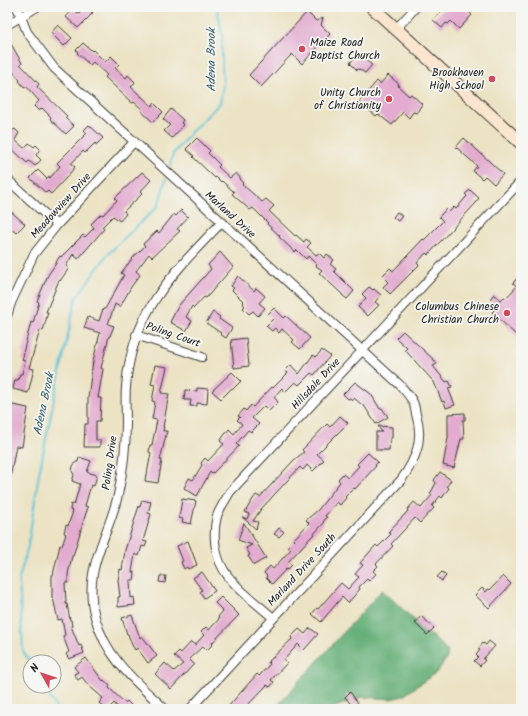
<svg xmlns="http://www.w3.org/2000/svg" width="528" height="716" font-family="Kalam,sans-serif">
<style>
.forest{fill:#65af77;stroke:#40664a}
.lines{fill:none;stroke-linecap:round;stroke-linejoin:round}
.stream{stroke:#5ac2d7;stroke-width:2}
.building{fill:#e2abcf}
.street-casing{stroke:#3b3a35;stroke-width:10}
.secondary-casing{stroke:#3b3a35;stroke-width:14}
.street{stroke:#fff;stroke-width:8}
.secondary{stroke:#fbe5cf;stroke-width:12}
.poi-dot{fill:#d1495b;stroke:#f6f6f2;stroke-width:1.5}
.labels{text-anchor:middle;dominant-baseline:central;stroke-width:3.5;stroke-linejoin:round;paint-order:stroke}
.poi-label{font-size:11px;fill:#1c1c1c;stroke:#f6f6f2;text-anchor:end}
.street-label{font-size:11px;fill:#1c1c1c;stroke:#f6f6f2}
.water-label{font-size:12px;font-style:italic;fill:#355e67;stroke:#f6f6f2}
</style>
<rect width="100%" height="100%" fill="#f6f6f2"/>
<filter id="ink" filterUnits="userSpaceOnUse"><feTurbulence type="fractalNoise" baseFrequency=".025" numOctaves="2"/><feDisplacementMap in="SourceGraphic" scale="8" xChannelSelector="R" yChannelSelector="G"/><feConvolveMatrix kernelMatrix="1 2 1 2 8 2 1 2 1" color-interpolation-filters="sRGB"/></filter>
<filter id="wash" filterUnits="userSpaceOnUse"><feTurbulence type="fractalNoise" baseFrequency=".012" numOctaves="4" result="noise"/><feDisplacementMap in="SourceGraphic" scale="16" xChannelSelector="R" yChannelSelector="G"/><feGaussianBlur stdDeviation="0.9" result="paint"/><feColorMatrix in="noise" values="0 0 0 0 0 0 0 0 0 0 0 0 0 0 0 0 0 1.4 0 .05"/><feComposite in="paint" operator="in"/></filter>
<g filter="url(#wash)">
<rect width="100%" height="100%" fill="#ece3c4"/>
<path class="forest" d="M 382,590 L 448,651 L 447,658 L 437,672 L 403,696 L 391,699 L 362,697 L 330,709 L 274,709 Z"/>
<g class="lines">
<path class="stream" d="M 170,166 L 173,154 L 191,132 L 220,103 L 223,85 L 222,67 L 222,33 L 217,7
M 30,663 L 23,651 L 19,579 L 28,546 L 39,474 L 52,409 L 76,298 L 107,255 L 158,206 L 166,179
M 43,686 L 57,709"/>
</g>
<g id="blocks">
<path class="building" d="M 86,7 L 96,7 L 91,12 L 93,13 L 78,28 L 66,17 L 73,9 L 79,14 Z
M 445,7 L 463,7 L 472,15 L 459,29 L 451,21 L 448,24 L 446,23 L 442,28 L 433,20 Z
M 307,12 L 316,21 L 323,18 L 321,25 L 330,34 L 302,64 L 292,54 L 261,87 L 249,75 Z
M 58,25 L 72,38 L 64,46 L 51,33 Z
M 83,43 L 92,51 L 93,50 L 105,62 L 111,56 L 119,64 L 115,68 L 126,78 L 128,75 L 135,82 L 131,87 L 152,106 L 154,103 L 163,112 L 153,122 L 141,111 L 142,109 L 134,102 L 132,103 L 105,77 L 107,75 L 93,62 L 90,65 L 77,53 L 78,52 L 76,50 Z
M 11,44 L 22,63 L 20,64 L 39,84 L 37,87 L 67,116 L 65,118 L 74,126 L 66,134 L 50,119 L 51,117 L 42,108 L 39,111 L 34,106 L 39,101 L 26,86 L 25,88 L 19,81 L 20,80 L 13,72 L 7,75 L 7,47 Z
M 358,54 L 372,65 L 365,73 L 359,69 L 357,70 L 350,63 Z
M 388,75 L 399,84 L 398,86 L 409,96 L 411,94 L 422,104 L 419,109 L 417,113 L 413,112 L 409,118 L 403,112 L 392,125 L 378,114 L 376,116 L 359,102 L 377,81 L 380,84 Z
M 171,109 L 183,120 L 181,123 L 184,125 L 172,138 L 164,131 L 170,125 L 163,119 Z
M 89,125 L 103,138 L 96,145 L 95,143 L 85,153 L 83,151 L 71,164 L 75,167 L 65,179 L 51,194 L 48,191 L 46,193 L 30,178 L 38,170 L 47,179 L 49,176 L 50,178 L 60,166 L 57,163 L 87,133 L 84,130 Z
M 7,126 L 12,131 L 15,129 L 19,133 L 15,140 L 24,148 L 29,143 L 34,147 L 36,145 L 40,149 L 36,155 L 41,160 L 35,166 L 29,161 L 27,163 L 7,144 Z
M 197,138 L 210,151 L 208,153 L 220,165 L 218,167 L 230,178 L 236,173 L 241,179 L 240,180 L 243,183 L 242,184 L 262,202 L 266,199 L 274,206 L 269,211 L 295,236 L 296,235 L 304,242 L 306,239 L 311,243 L 307,247 L 316,255 L 319,253 L 324,258 L 327,254 L 334,260 L 330,264 L 336,269 L 334,271 L 354,291 L 347,299 L 342,295 L 342,294 L 319,273 L 322,270 L 316,266 L 317,265 L 308,256 L 306,259 L 297,250 L 295,252 L 279,237 L 280,236 L 267,224 L 268,223 L 253,208 L 250,210 L 232,194 L 234,192 L 222,181 L 221,182 L 216,177 L 215,178 L 193,157 L 194,156 L 186,149 Z
M 464,138 L 503,174 L 494,184 L 485,176 L 482,179 L 473,171 L 477,166 L 456,147 Z
M 142,172 L 151,180 L 140,192 L 142,194 L 124,211 L 126,214 L 120,221 L 113,216 L 102,227 L 104,229 L 78,259 L 73,254 L 66,266 L 69,268 L 60,281 L 59,280 L 46,312 L 48,312 L 43,331 L 40,330 L 29,368 L 34,369 L 28,393 L 13,389 L 15,380 L 18,380 L 20,374 L 22,374 L 25,361 L 22,360 L 24,353 L 23,353 L 31,322 L 33,323 L 39,302 L 37,301 L 48,275 L 57,262 L 56,262 L 60,256 L 61,257 L 83,235 L 85,237 L 94,228 L 91,224 L 101,214 L 103,215 L 117,200 L 115,198 Z
M 470,190 L 479,198 L 475,203 L 476,203 L 428,255 L 426,253 L 417,263 L 419,265 L 390,294 L 383,287 L 388,282 L 382,276 L 390,268 L 393,271 L 423,239 L 424,240 L 443,221 L 439,217 L 446,209 L 449,212 L 454,207 L 456,209 L 467,196 L 465,194 Z
M 7,208 L 25,224 L 16,233 L 7,225 Z
M 181,210 L 188,217 L 177,229 L 180,231 L 152,257 L 149,254 L 136,271 L 140,275 L 131,287 L 120,307 L 115,304 L 108,324 L 114,326 L 110,336 L 109,336 L 101,368 L 103,369 L 98,398 L 101,398 L 100,421 L 96,421 L 96,440 L 100,440 L 100,447 L 84,447 L 85,424 L 88,424 L 88,398 L 93,361 L 100,333 L 84,328 L 88,317 L 99,321 L 103,309 L 105,309 L 124,275 L 121,273 L 136,254 L 137,254 L 145,246 L 143,244 L 157,231 L 159,233 L 174,214 L 176,216 Z
M 397,212 L 402,216 L 398,221 L 393,217 Z
M 220,252 L 233,267 L 206,298 L 204,297 L 194,308 L 192,306 L 186,317 L 192,321 L 186,331 L 170,322 L 179,305 L 211,269 L 208,265 Z
M 521,274 L 521,332 L 517,336 L 492,312 L 495,310 L 493,309 L 496,305 L 490,299 L 494,294 L 501,300 L 504,297 L 506,298 L 517,286 L 513,283 Z
M 238,276 L 254,291 L 256,288 L 265,296 L 259,303 L 265,308 L 258,316 L 253,311 L 249,314 L 243,308 L 245,306 L 243,304 L 244,302 L 232,290 L 234,288 L 231,286 Z
M 369,287 L 373,290 L 374,289 L 381,295 L 375,302 L 379,305 L 368,316 L 358,307 L 366,298 L 362,294 Z
M 274,308 L 284,318 L 286,316 L 310,338 L 300,349 L 292,342 L 294,340 L 282,329 L 279,333 L 275,328 L 272,331 L 266,326 L 273,319 L 268,314 Z
M 213,312 L 220,317 L 219,319 L 232,328 L 226,338 L 220,334 L 221,333 L 206,323 Z
M 403,331 L 433,359 L 437,364 L 433,366 L 446,382 L 449,381 L 452,387 L 448,388 L 455,405 L 446,408 L 444,401 L 442,402 L 434,382 L 405,350 L 407,348 L 396,338 Z
M 246,338 L 249,366 L 234,368 L 231,340 Z
M 322,350 L 330,356 L 314,375 L 311,373 L 299,385 L 295,382 L 285,392 L 282,388 L 274,397 L 278,402 L 269,411 L 264,406 L 252,418 L 259,424 L 251,432 L 248,430 L 236,444 L 239,446 L 212,474 L 210,472 L 197,496 L 184,488 L 189,478 L 193,480 L 202,465 L 201,463 L 205,458 L 208,461 L 224,444 L 220,441 L 229,429 L 234,434 L 242,424 L 237,420 L 240,417 L 238,416 L 244,409 L 246,411 L 251,405 L 253,407 L 272,387 L 273,388 L 288,373 L 285,371 L 291,365 L 299,374 L 313,355 L 316,357 Z
M 155,365 L 167,367 L 161,393 L 169,394 L 163,427 L 164,427 L 163,431 L 167,431 L 160,460 L 162,460 L 158,483 L 145,481 L 146,474 L 147,474 L 151,453 L 149,452 L 150,445 L 152,445 L 157,420 L 152,419 L 155,402 L 152,401 L 155,385 L 151,384 Z
M 232,372 L 241,381 L 233,389 L 232,388 L 221,399 L 212,391 Z
M 355,382 L 371,394 L 380,409 L 382,408 L 388,417 L 376,424 L 363,404 L 362,405 L 354,398 L 352,400 L 350,398 L 348,399 L 343,394 Z
M 197,388 L 208,389 L 207,404 L 197,403 L 197,406 L 190,406 L 191,400 L 184,400 L 185,390 L 197,391 Z
M 8,404 L 28,408 L 22,447 L 16,446 L 10,478 L 7,478 L 7,412 Z
M 465,413 L 465,420 L 463,420 L 464,439 L 461,439 L 454,468 L 443,465 L 448,438 L 448,414 Z
M 340,416 L 348,423 L 317,454 L 324,460 L 313,471 L 307,465 L 303,470 L 300,467 L 261,509 L 253,521 L 258,522 L 256,529 L 242,517 L 247,519 L 249,514 L 245,512 L 253,499 L 256,495 L 260,497 L 294,460 L 304,452 L 302,450 L 327,424 L 330,427 Z
M 378,426 L 392,427 L 392,438 L 390,438 L 389,450 L 376,450 L 376,432 L 382,432 Z
M 368,453 L 378,462 L 375,465 L 376,466 L 355,489 L 354,488 L 345,497 L 346,498 L 340,505 L 337,502 L 325,516 L 327,517 L 323,522 L 324,523 L 288,562 L 292,565 L 287,570 L 286,569 L 272,584 L 266,578 L 267,576 L 264,573 L 270,566 L 273,569 L 291,549 L 288,547 L 294,541 L 293,540 L 309,523 L 306,520 L 318,510 L 340,482 L 338,479 L 343,474 L 348,478 L 359,466 L 357,464 Z
M 79,457 L 91,461 L 87,472 L 97,475 L 94,486 L 91,485 L 85,506 L 88,507 L 86,513 L 73,556 L 72,556 L 68,574 L 68,583 L 65,583 L 66,604 L 67,604 L 70,620 L 71,620 L 72,626 L 71,626 L 79,646 L 81,645 L 84,653 L 69,659 L 66,654 L 69,652 L 63,636 L 65,635 L 62,619 L 58,620 L 53,598 L 52,598 L 52,575 L 53,575 L 60,545 L 62,546 L 66,534 L 64,533 L 66,525 L 68,526 L 73,511 L 70,510 L 71,504 L 74,505 L 80,484 L 72,481 L 74,475 L 72,471 L 73,466 L 76,462 L 78,462 Z
M 440,472 L 451,480 L 447,486 L 449,488 L 442,498 L 440,496 L 432,506 L 434,508 L 420,523 L 415,518 L 391,544 L 393,546 L 376,564 L 378,566 L 373,571 L 376,574 L 369,581 L 367,579 L 359,587 L 360,589 L 348,603 L 342,597 L 321,622 L 312,614 L 317,608 L 318,609 L 341,583 L 348,589 L 359,577 L 355,574 L 363,565 L 360,563 L 376,545 L 378,547 L 391,534 L 388,532 L 408,511 L 407,510 L 414,502 L 421,508 L 432,495 L 430,494 L 436,483 L 434,480 Z
M 182,499 L 196,501 L 191,524 L 182,522 L 183,519 L 179,518 Z
M 142,500 L 151,502 L 148,513 L 151,514 L 143,541 L 147,542 L 145,547 L 142,546 L 139,556 L 135,554 L 132,572 L 135,573 L 134,580 L 130,580 L 131,598 L 134,597 L 135,605 L 118,607 L 118,597 L 120,597 L 118,580 L 120,569 L 122,570 L 125,550 L 139,506 L 140,507 Z
M 244,523 L 266,558 L 254,565 L 248,556 L 250,555 L 246,548 L 252,545 L 238,540 Z
M 279,528 L 284,532 L 279,537 L 274,534 Z
M 188,541 L 197,565 L 188,569 L 187,567 L 184,569 L 181,562 L 183,561 L 177,546 Z
M 202,572 L 215,591 L 204,598 L 200,592 L 202,590 L 193,578 Z
M 442,572 L 446,576 L 442,581 L 437,577 Z
M 160,576 L 166,576 L 165,583 L 159,582 Z
M 503,576 L 511,584 L 489,608 L 475,595 L 482,588 L 486,592 L 488,589 L 490,590 Z
M 221,597 L 239,615 L 212,643 L 213,644 L 207,650 L 203,646 L 189,659 L 194,664 L 171,689 L 155,674 L 165,663 L 174,671 L 183,664 L 174,656 L 179,651 L 181,653 L 191,642 L 195,645 L 204,635 L 201,632 L 206,627 L 209,630 L 219,619 L 218,617 L 223,611 L 215,603 Z
M 132,615 L 140,638 L 142,636 L 157,656 L 148,663 L 137,648 L 135,650 L 132,645 L 128,634 L 127,634 L 122,618 Z
M 421,616 L 434,628 L 427,635 L 415,623 Z
M 310,628 L 318,634 L 304,650 L 298,644 L 284,660 L 287,663 L 271,680 L 274,682 L 270,687 L 267,685 L 244,709 L 226,709 L 257,674 L 259,676 L 270,664 L 268,662 L 292,639 L 291,637 L 299,629 L 305,634 Z
M 489,641 L 495,646 L 483,659 L 485,660 L 480,666 L 474,661 L 478,657 L 476,655 L 480,650 L 478,649 L 483,643 L 486,645 Z
M 86,658 L 103,681 L 104,680 L 110,686 L 109,688 L 125,703 L 127,701 L 135,709 L 119,709 L 114,703 L 108,709 L 106,709 L 99,703 L 103,698 L 88,685 L 82,677 L 78,680 L 74,674 L 78,672 L 74,667 Z
M 350,692 L 358,703 L 353,707 L 345,697 Z"/>
</g>
</g>
<g filter="url(#ink)">
<use href="#blocks" fill-opacity="0" stroke="#3b3a35" stroke-width="1"/>
<g class="lines">
<g class="street-casing">
<path id="street" d="M 17,7 L 27,32 L 54,68 L 400,385 C 404,390 410,396 413,402 C 415,406 415,410 416,414 C 424,439 416,460 401,480 L 190,709
M 7,25 L 37,7
M 396,29 L 416,7
M 7,179 L 57,225
M 7,316 L 11,303 L 34,254 L 57,225 L 134,142
M 136,335 L 202,357
M 273,618 C 258,604 240,592 228,576 C 215,560 212,536 217,516 C 220,508 226,499 230,492 L 521,181
M 165,709 C 135,681 106,658 95,617 C 82,570 108,538 118,495 C 123,471 126,447 126,423 C 126,411 125,399 126,387 C 131,313 174,272 222,222"/>
</g>
<g class="secondary-casing">
<path id="secondary" d="M 372,7 L 521,143"/>
</g>
<use href="#street" class="street"/>
<use href="#secondary" class="secondary"/>
</g>
</g>
<g class="poi-dot">
<circle cx="302" cy="49" r="4"/>
<circle cx="492" cy="79" r="4"/>
<circle cx="389" cy="99" r="4"/>
<circle cx="507" cy="313" r="4"/>
</g>
<g class="labels">
<g class="poi-label">
<text x="310" y="43" text-anchor="start">Maize Road<tspan x="310" dy="13">Baptist Church</tspan></text>
<text x="484" y="73">Brookhaven<tspan x="484" dy="13">High School</tspan></text>
<text x="381" y="93">Unity Church<tspan x="381" dy="13">of Christianity</tspan></text>
<text x="499" y="307">Columbus Chinese<tspan x="499" dy="13">Christian Church</tspan></text>
</g>
<g class="street-label">
<text transform="translate(61 206) rotate(-48)">Meadowview Drive</text>
<text transform="translate(230 215) rotate(42)">Marland Drive</text>
<text transform="translate(173 335) rotate(19)">Poling Court</text>
<text transform="translate(316 384) rotate(-47)">Hillsdale Drive</text>
<text transform="translate(110 463) rotate(-82)">Poling Drive</text>
<text transform="translate(302 570) rotate(-47)">Marland Drive South</text>
</g>
<g class="water-label">
<text transform="translate(211 60) rotate(-90)">Adena Brook</text>
<text transform="translate(44 404) rotate(-78)">Adena Brook</text>
</g>
</g>
<rect width="528" height="716" fill="none" stroke="#f6f6f2" stroke-width="24"/>
<g transform="translate(42 674) rotate(309)"><circle r="19" fill="#f6f6f2" stroke="#9f9f9c"/>
<path d="M0-3L7 15L0 10L-7 15Z" fill="#d1495b"/>
<text y="-6" font-size="11" font-weight="bold" text-anchor="middle" fill="#1c1c1c">N</text>
</g>
</svg>
